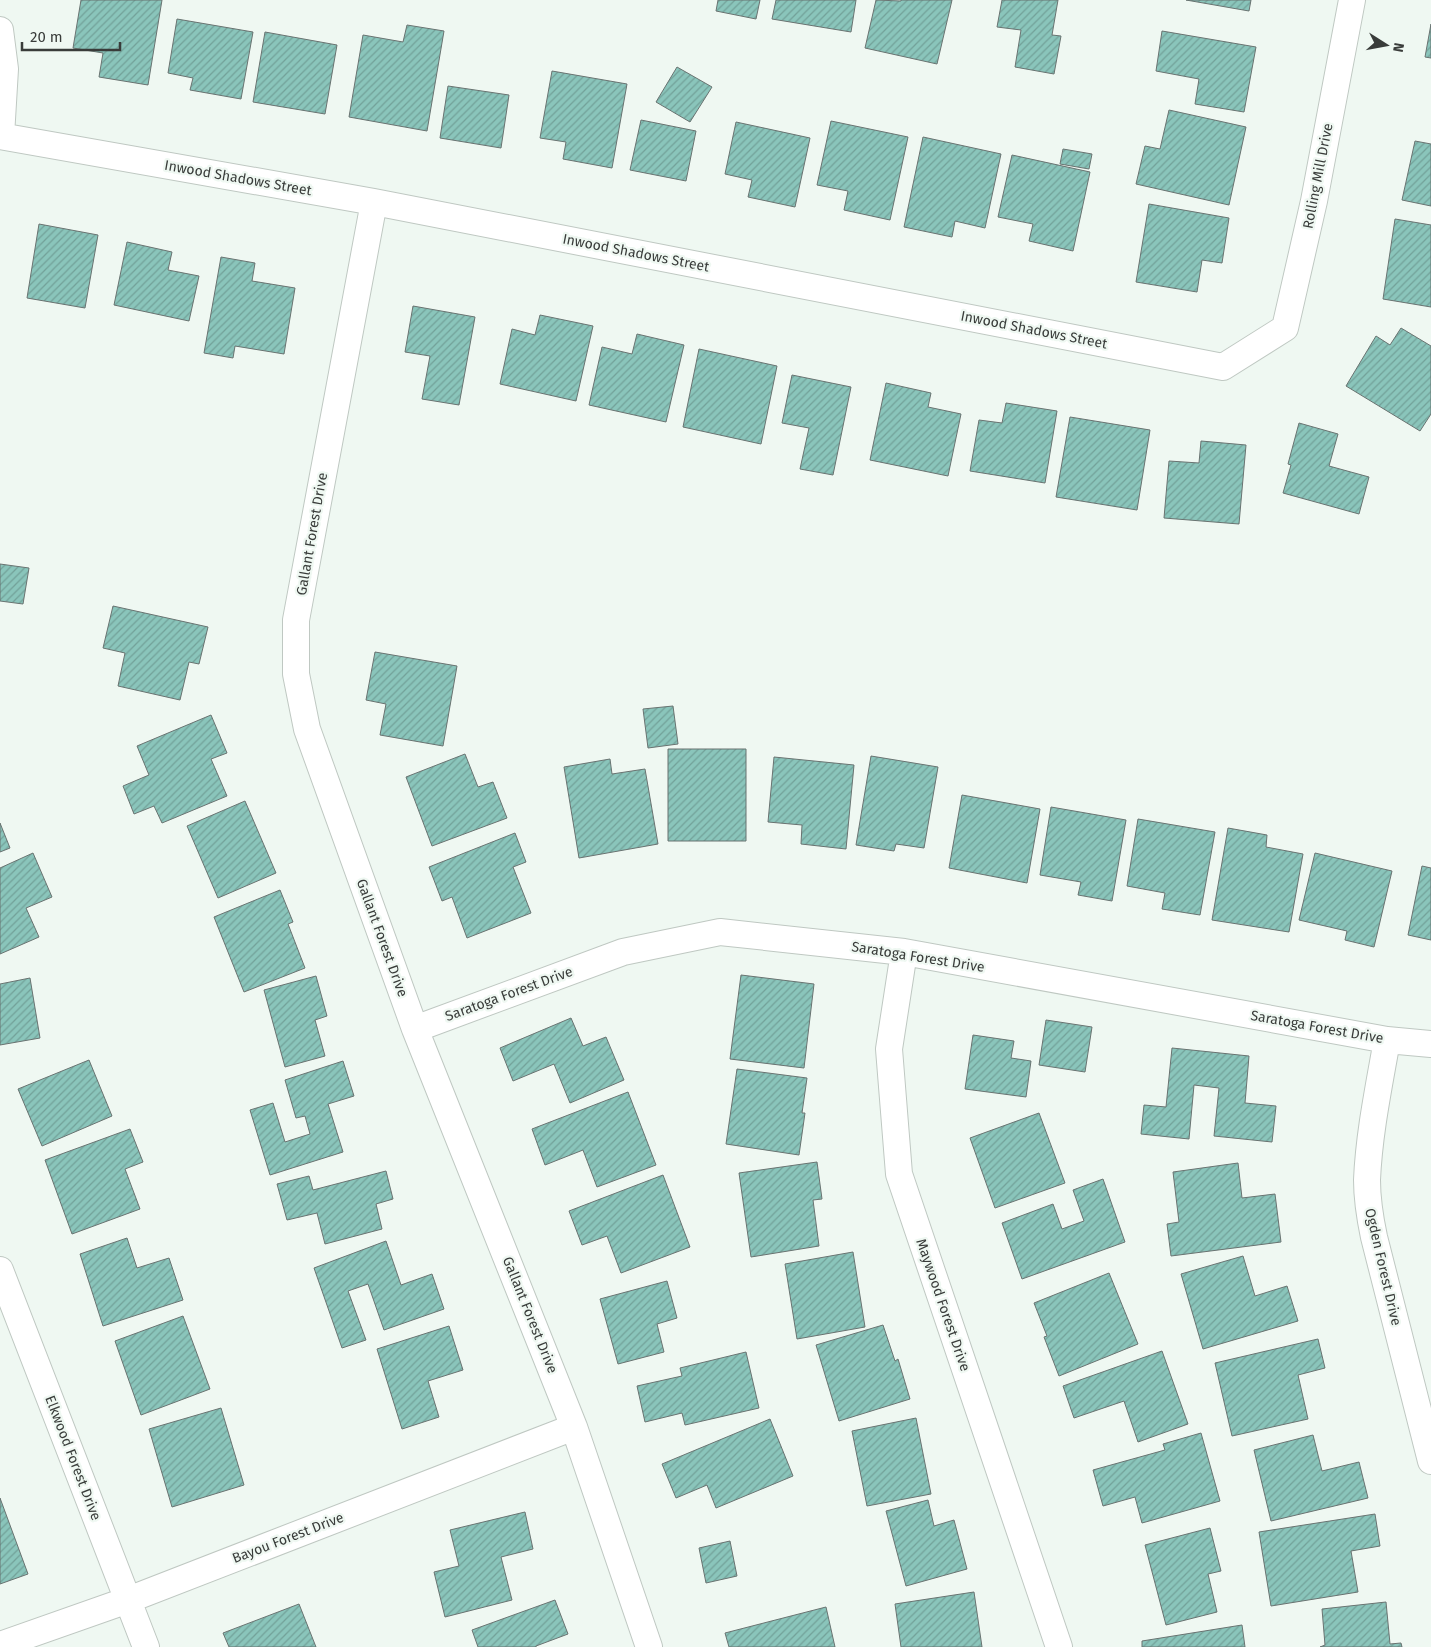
<svg xmlns="http://www.w3.org/2000/svg" width="1431" height="1647" font-family="'Fira Sans',sans-serif">
<style>
.building{fill:url(#building-hatch);stroke:#697371}
.lines{fill:none;stroke-linecap:round;stroke-linejoin:round}
.street-casing{stroke:#bfc8c2;stroke-width:28}
.street{stroke:#fff;stroke-width:26}
.labels{text-anchor:middle;dominant-baseline:central;stroke-width:4.5;stroke-linejoin:round;paint-order:stroke}
.street-label{font-size:14px;fill:#393c3a;stroke:#eff8f2}
</style>
<defs>
<pattern id="building-hatch" width="6" height="6" patternUnits="userSpaceOnUse" patternTransform="scale(1.25)"><rect width="6" height="6" fill="#8ac5bb"/><path d="M-1 1l2-2M0 6l6-6M5 7l2-2" fill="none" stroke="#72a199"/></pattern>
</defs>
<rect width="100%" height="100%" fill="#eff8f2"/>
<path class="building" d="M 81,0 L 162,0 L 148,85 L 99,77 L 103,53 L 73,48 Z
M 718,0 L 760,0 L 756,19 L 716,11 Z
M 776,0 L 856,0 L 851,32 L 772,19 Z
M 876,0 L 901,1 L 901,0 L 952,0 L 937,64 L 865,48 Z
M 1002,0 L 1058,0 L 1052,35 L 1061,36 L 1054,74 L 1015,67 L 1021,30 L 997,27 Z
M 1186,0 L 1251,0 L 1249,11 Z
M 177,19 L 253,32 L 241,99 L 190,90 L 193,78 L 168,73 Z
M 1431,24 L 1431,58 L 1425,57 Z
M 407,25 L 444,31 L 427,131 L 349,117 L 363,35 L 403,42 Z
M 1162,31 L 1256,47 L 1244,112 L 1195,104 L 1199,79 L 1156,71 Z
M 265,32 L 337,45 L 325,114 L 253,102 Z
M 677,67 L 712,87 L 690,122 L 656,102 Z
M 552,71 L 627,84 L 612,168 L 563,159 L 566,142 L 540,138 Z
M 448,86 L 509,95 L 501,148 L 440,138 Z
M 1169,110 L 1246,127 L 1229,205 L 1136,184 L 1145,146 L 1160,149 Z
M 641,120 L 696,131 L 686,181 L 630,170 Z
M 831,121 L 908,137 L 890,220 L 844,210 L 848,191 L 817,185 Z
M 736,122 L 810,138 L 795,207 L 748,197 L 752,180 L 725,174 Z
M 923,137 L 1001,154 L 985,228 L 955,221 L 952,237 L 904,227 Z
M 1415,141 L 1431,144 L 1431,206 L 1402,200 Z
M 1063,149 L 1092,154 L 1089,169 L 1060,164 Z
M 1012,155 L 1090,172 L 1073,251 L 1029,241 L 1033,224 L 998,217 Z
M 1149,204 L 1229,218 L 1222,263 L 1202,260 L 1197,292 L 1136,282 Z
M 1395,219 L 1431,225 L 1431,307 L 1383,299 Z
M 39,224 L 98,235 L 85,308 L 27,298 Z
M 127,242 L 172,252 L 168,270 L 199,276 L 189,321 L 114,305 Z
M 221,257 L 255,263 L 252,281 L 295,288 L 284,354 L 235,346 L 233,358 L 204,353 Z
M 413,306 L 475,317 L 459,405 L 422,399 L 430,356 L 405,352 Z
M 540,315 L 593,326 L 576,401 L 500,384 L 512,329 L 535,335 Z
M 1401,328 L 1431,346 L 1431,414 L 1420,431 L 1346,386 L 1376,336 L 1390,345 Z
M 637,334 L 684,345 L 666,422 L 589,405 L 602,347 L 632,354 Z
M 699,349 L 777,366 L 761,444 L 683,427 Z
M 792,375 L 851,387 L 833,475 L 800,469 L 809,428 L 782,423 Z
M 886,383 L 931,393 L 928,407 L 961,414 L 948,476 L 870,460 Z
M 1006,403 L 1057,411 L 1045,483 L 970,471 L 979,420 L 1002,423 Z
M 1070,417 L 1150,430 L 1137,510 L 1056,497 Z
M 1299,423 L 1338,434 L 1329,466 L 1369,477 L 1359,514 L 1283,493 L 1291,465 L 1288,464 Z
M 1201,441 L 1246,445 L 1239,524 L 1164,518 L 1169,461 L 1199,463 Z
M 0,564 L 29,568 L 23,604 L 0,601 Z
M 113,606 L 208,627 L 199,664 L 189,662 L 180,700 L 118,686 L 125,653 L 103,648 Z
M 375,652 L 457,666 L 443,746 L 380,735 L 386,704 L 366,700 Z
M 673,706 L 678,744 L 648,748 L 643,709 Z
M 211,715 L 227,753 L 211,759 L 227,796 L 162,823 L 154,806 L 134,814 L 123,786 L 149,775 L 137,746 Z
M 668,749 L 746,749 L 746,841 L 668,841 Z
M 465,754 L 478,787 L 493,782 L 507,818 L 432,846 L 406,777 Z
M 871,756 L 938,767 L 924,848 L 896,844 L 894,851 L 856,845 Z
M 774,757 L 854,765 L 846,849 L 801,844 L 802,825 L 768,822 Z
M 610,759 L 612,774 L 645,769 L 658,844 L 579,858 L 564,767 Z
M 962,795 L 1040,809 L 1027,883 L 949,868 Z
M 245,801 L 276,873 L 218,898 L 187,826 Z
M 1051,807 L 1126,820 L 1112,901 L 1078,895 L 1081,882 L 1040,875 Z
M 1138,819 L 1215,832 L 1200,915 L 1162,909 L 1165,893 L 1127,886 Z
M 0,823 L 10,848 L 0,852 Z
M 1228,828 L 1267,835 L 1266,847 L 1303,854 L 1289,932 L 1212,920 Z
M 515,833 L 526,862 L 513,867 L 531,913 L 467,938 L 452,897 L 442,901 L 429,867 Z
M 33,853 L 52,897 L 26,908 L 39,937 L 0,954 L 0,868 Z
M 1315,853 L 1392,871 L 1374,947 L 1345,940 L 1347,931 L 1299,920 Z
M 1422,866 L 1431,868 L 1431,940 L 1408,935 Z
M 280,890 L 293,922 L 288,924 L 305,968 L 244,992 L 214,917 Z
M 741,975 L 814,984 L 804,1068 L 730,1059 Z
M 316,976 L 327,1016 L 315,1020 L 325,1056 L 285,1067 L 264,990 Z
M 30,978 L 40,1038 L 0,1045 L 0,984 Z
M 571,1018 L 583,1046 L 606,1037 L 624,1080 L 570,1103 L 554,1064 L 513,1081 L 500,1048 Z
M 1046,1020 L 1092,1027 L 1085,1072 L 1039,1065 Z
M 973,1035 L 1014,1041 L 1011,1058 L 1031,1061 L 1026,1097 L 965,1089 Z
M 1172,1048 L 1249,1056 L 1245,1103 L 1276,1106 L 1272,1142 L 1214,1136 L 1219,1088 L 1194,1085 L 1189,1139 L 1141,1134 L 1144,1105 L 1166,1107 Z
M 89,1060 L 112,1116 L 42,1146 L 18,1089 Z
M 343,1061 L 354,1096 L 328,1104 L 343,1152 L 270,1175 L 250,1110 L 273,1103 L 285,1142 L 310,1134 L 305,1116 L 296,1118 L 285,1080 Z
M 737,1069 L 807,1078 L 802,1113 L 805,1113 L 799,1155 L 726,1144 Z
M 628,1092 L 656,1165 L 597,1187 L 583,1150 L 545,1165 L 532,1129 Z
M 1039,1113 L 1065,1183 L 995,1208 L 970,1138 Z
M 130,1129 L 143,1162 L 125,1169 L 140,1209 L 72,1234 L 45,1160 Z
M 817,1162 L 822,1199 L 813,1200 L 819,1246 L 751,1257 L 739,1173 Z
M 1238,1163 L 1242,1198 L 1275,1194 L 1281,1242 L 1171,1256 L 1167,1224 L 1179,1222 L 1173,1172 Z
M 386,1171 L 393,1199 L 376,1204 L 382,1229 L 325,1244 L 317,1213 L 287,1220 L 277,1184 L 309,1176 L 313,1190 Z
M 663,1175 L 690,1247 L 621,1273 L 607,1236 L 582,1245 L 569,1211 Z
M 1103,1179 L 1125,1242 L 1022,1279 L 1002,1223 L 1053,1204 L 1062,1229 L 1084,1221 L 1073,1190 Z
M 127,1238 L 137,1268 L 169,1258 L 183,1300 L 103,1326 L 80,1254 Z
M 386,1241 L 401,1285 L 432,1274 L 444,1309 L 384,1330 L 368,1284 L 348,1291 L 366,1340 L 342,1348 L 314,1268 Z
M 853,1252 L 865,1327 L 797,1339 L 785,1264 Z
M 1243,1256 L 1255,1296 L 1287,1286 L 1298,1321 L 1203,1349 L 1181,1274 Z
M 1109,1273 L 1138,1344 L 1059,1376 L 1044,1337 L 1047,1336 L 1034,1303 Z
M 667,1281 L 677,1318 L 657,1324 L 664,1352 L 618,1364 L 600,1299 Z
M 183,1316 L 210,1389 L 141,1415 L 115,1341 Z
M 883,1325 L 895,1361 L 898,1359 L 910,1399 L 839,1421 L 816,1345 Z
M 449,1326 L 463,1370 L 428,1381 L 439,1417 L 402,1429 L 377,1349 Z
M 1318,1339 L 1325,1368 L 1298,1375 L 1308,1419 L 1232,1436 L 1215,1363 Z
M 1162,1351 L 1188,1424 L 1138,1442 L 1124,1401 L 1074,1418 L 1063,1386 Z
M 746,1352 L 759,1408 L 685,1425 L 682,1413 L 645,1422 L 637,1386 L 682,1376 L 680,1368 Z
M 221,1408 L 244,1485 L 172,1507 L 149,1429 Z
M 916,1418 L 931,1494 L 867,1506 L 852,1431 Z
M 770,1419 L 793,1476 L 716,1508 L 707,1485 L 676,1498 L 662,1464 Z
M 1201,1433 L 1220,1501 L 1142,1523 L 1135,1497 L 1103,1506 L 1093,1470 L 1165,1450 L 1163,1444 Z
M 1313,1435 L 1322,1471 L 1359,1462 L 1368,1498 L 1271,1521 L 1254,1450 Z
M 0,1498 L 28,1574 L 0,1584 Z
M 928,1500 L 934,1526 L 954,1520 L 967,1569 L 906,1586 L 886,1511 Z
M 525,1512 L 533,1549 L 501,1557 L 512,1600 L 445,1617 L 434,1572 L 459,1566 L 450,1530 Z
M 1375,1514 L 1380,1546 L 1351,1551 L 1358,1592 L 1271,1606 L 1259,1532 Z
M 1210,1528 L 1221,1571 L 1208,1574 L 1217,1612 L 1166,1625 L 1145,1545 Z
M 730,1541 L 737,1576 L 706,1583 L 699,1548 Z
M 974,1592 L 982,1647 L 901,1647 L 895,1604 Z
M 555,1600 L 568,1634 L 536,1646 L 536,1647 L 478,1647 L 472,1630 Z
M 1386,1602 L 1390,1644 L 1401,1643 L 1402,1647 L 1320,1647 L 1325,1645 L 1322,1609 Z
M 299,1604 L 316,1647 L 229,1647 L 223,1633 Z
M 826,1607 L 835,1647 L 729,1647 L 725,1633 Z
M 1242,1625 L 1245,1647 L 1142,1647 L 1142,1641 Z"/>
<g class="lines">
<g class="street-casing">
<path id="street" d="M 0,30 L 5,69 L 1,136
M 0,136 L 374,202 L 1223,367 L 1285,328 L 1314,201 L 1352,0
M 374,202 L 296,620 L 296,674 L 307,729 L 415,1029 L 574,1427 L 649,1647
M 904,952 L 889,1049 L 899,1174 L 1059,1647
M 415,1029 L 623,952 L 720,932 L 904,952 L 1387,1040 L 1431,1044
M 1387,1040 C 1379,1086 1369,1133 1367,1180 C 1367,1199 1370,1218 1374,1237 L 1431,1461
M 0,1270 L 146,1647
M 0,1645 L 128,1600 L 574,1427"/>
</g>
<use href="#street" class="street"/>
</g>
<g class="labels">
<g class="street-label">
<text transform="translate(1318 176) rotate(-79)">Rolling Mill Drive</text>
<text transform="translate(238 178) rotate(10)">Inwood Shadows Street</text>
<text transform="translate(636 253) rotate(11)">Inwood Shadows Street</text>
<text transform="translate(1034 330) rotate(11)">Inwood Shadows Street</text>
<text transform="translate(312 534) rotate(-80)">Gallant Forest Drive</text>
<text transform="translate(382 938) rotate(70)">Gallant Forest Drive</text>
<text transform="translate(918 957) rotate(9)">Saratoga Forest Drive</text>
<text transform="translate(509 994) rotate(-20)">Saratoga Forest Drive</text>
<text transform="translate(1317 1027) rotate(10)">Saratoga Forest Drive</text>
<text transform="translate(1383 1267) rotate(77)">Ogden Forest Drive</text>
<text transform="translate(943 1305) rotate(71)">Maywood Forest Drive</text>
<text transform="translate(530 1315) rotate(68)">Gallant Forest Drive</text>
<text transform="translate(73 1458) rotate(69)">Elkwood Forest Drive</text>
<text transform="translate(288 1538) rotate(-21)">Bayou Forest Drive</text>
</g>
</g>
<g transform="translate(1386 45) rotate(101)" stroke="#eff8f2" stroke-width="4" paint-order="stroke">
<path d="M0-4L9 19L0 12L-9 19Z" fill="#393c3a"/>
<text y="-8" font-size="14" font-weight="bold" text-anchor="middle" fill="#393c3a">N</text>
</g>
<path d="M22 42v8h98v-8" fill="none" stroke="#393c3a" stroke-width="2.5"/>
<text x="30" y="42" font-size="15" fill="#393c3a" stroke="#eff8f2" stroke-width="4" paint-order="stroke">20 m</text>
</svg>
